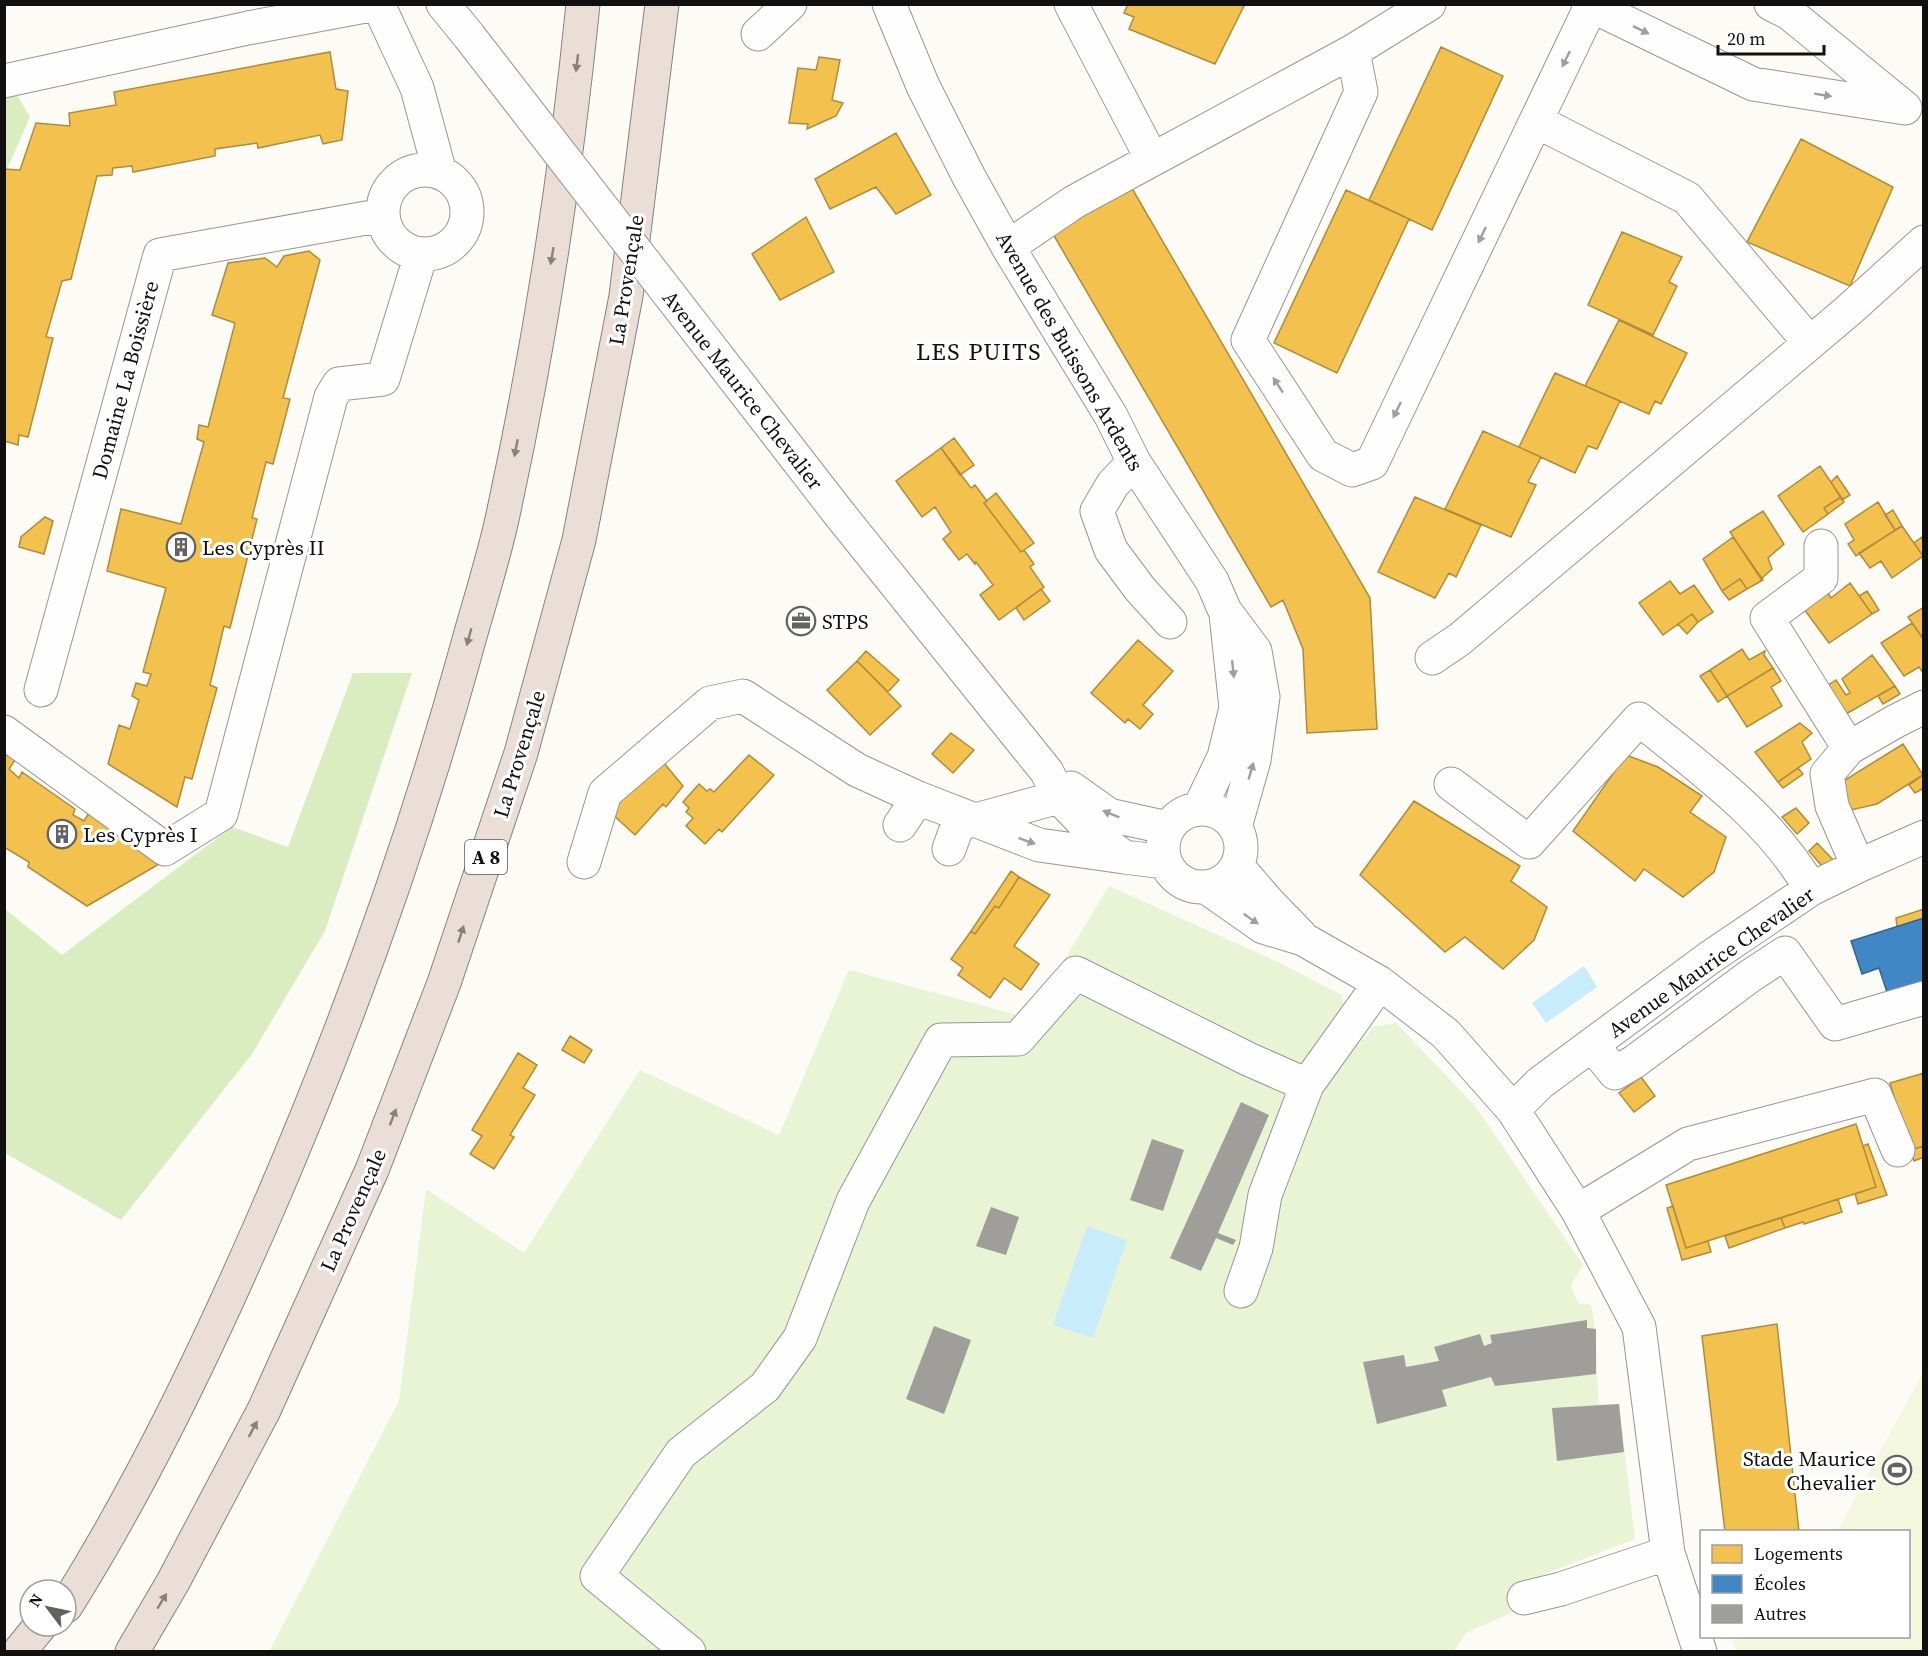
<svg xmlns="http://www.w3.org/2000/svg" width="1928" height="1656" font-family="'Source Serif 4',serif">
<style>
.green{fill:#e8f4d4}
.forest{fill:#d9edc1}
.pitch{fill:#f2f7de}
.water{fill:#c8ecfa}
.homes{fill:#f2c14e;stroke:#ae8c3b;stroke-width:1.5}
.schools{fill:#3f88c5;stroke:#31648f;stroke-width:1.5}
.building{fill:#a09e9b}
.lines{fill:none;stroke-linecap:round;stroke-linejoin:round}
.minor-casing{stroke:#969694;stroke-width:35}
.highway-casing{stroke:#848381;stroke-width:35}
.minor{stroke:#fffefe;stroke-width:33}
.highway{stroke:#ebded6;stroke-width:33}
.minor-bridge-casing{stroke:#969694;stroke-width:35;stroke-linecap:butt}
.minor-bridge{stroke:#fffefe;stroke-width:33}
.oneway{fill:#9f9f9f}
.oneway2{fill:#88817d}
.labels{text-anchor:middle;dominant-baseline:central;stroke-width:6;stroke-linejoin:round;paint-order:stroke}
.shield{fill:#fff;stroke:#585858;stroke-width:1.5}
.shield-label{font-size:20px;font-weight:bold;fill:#101010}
.street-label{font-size:21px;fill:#101010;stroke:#fff}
.poi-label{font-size:21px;fill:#101010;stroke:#fff;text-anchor:start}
.quarter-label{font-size:24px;letter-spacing:1.5px;fill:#101010;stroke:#fff}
</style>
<rect width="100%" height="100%" fill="#fcfbf6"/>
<path class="green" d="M 1109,886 L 1278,962 L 1342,995 L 1347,1029 L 1365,1040 L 1372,1027 L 1396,1023 L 1476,1107 L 1583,1265 L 1571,1285 L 1578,1303 L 1591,1305 C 1598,1338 1596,1371 1599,1405 L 1619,1404 L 1635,1539 L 1519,1584 L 1527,1606 L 1466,1633 L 1454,1651 L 269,1652 L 399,1401 L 426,1189 L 524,1253 L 640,1070 L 779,1135 L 849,970 L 1029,1018 Z"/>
<path class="forest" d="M 17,95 L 30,117 L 5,174 L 5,97 Z
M 353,673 L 412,673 L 325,931 L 252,1054 L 121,1220 L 5,1153 L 5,909 L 62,955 L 232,827 L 288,847 Z"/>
<path class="pitch" d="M 1923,1373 L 1923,1651 L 1737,1651 L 1731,1637 L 1908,1636 L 1908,1532 L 1837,1531 Z"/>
<path class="water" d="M 1584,966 L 1597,987 L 1546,1023 L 1532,1003 Z
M 1087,1226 L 1127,1240 L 1093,1338 L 1053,1325 Z"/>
<path class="homes" d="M 1128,4 L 1245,4 L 1215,64 L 1129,29 L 1134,17 L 1124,13 Z
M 1441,47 L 1503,76 L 1432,230 L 1369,200 Z
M 330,52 L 336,89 L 348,91 L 342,140 L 323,144 L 320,135 L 258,148 L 257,143 L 215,149 L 215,156 L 133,172 L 132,166 L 113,168 L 112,175 L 97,176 L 71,279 L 62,281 L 46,337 L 53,338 L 28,437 L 19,435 L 18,445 L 4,441 L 4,169 L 20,170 L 36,123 L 70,126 L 69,113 L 116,105 L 114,92 Z
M 819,57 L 840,60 L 832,100 L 843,103 L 836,116 L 807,129 L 808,124 L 789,123 L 798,68 L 816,70 Z
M 896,133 L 931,195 L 896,214 L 876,187 L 830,209 L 815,179 Z
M 1801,139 L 1893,187 L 1850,286 L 1747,242 Z
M 1130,185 L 1370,598 L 1377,729 L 1307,733 L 1303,649 L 1283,600 L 1271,607 L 1053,234 Z
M 1346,190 L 1409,219 L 1337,373 L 1274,343 Z
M 806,217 L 834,272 L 780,300 L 752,254 Z
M 1622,232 L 1682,257 L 1669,282 L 1677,286 L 1653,335 L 1588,305 Z
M 309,251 L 320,260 L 283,398 L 290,399 L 273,464 L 266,462 L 252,518 L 257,519 L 230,628 L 224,626 L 210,685 L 217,688 L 192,779 L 185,777 L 177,807 L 108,764 L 119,725 L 130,729 L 139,700 L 132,696 L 136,683 L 147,686 L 151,674 L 143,672 L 166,588 L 107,571 L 121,509 L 181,524 L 204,442 L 197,439 L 199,425 L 208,427 L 235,323 L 212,315 L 228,263 L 265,258 L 277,267 L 284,256 Z
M 1619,320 L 1687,353 L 1661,404 L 1655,401 L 1649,414 L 1585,386 Z
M 1555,373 L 1620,401 L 1597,449 L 1588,446 L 1575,473 L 1519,447 Z
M 1483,431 L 1541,457 L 1528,482 L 1536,485 L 1511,537 L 1445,509 Z
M 954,438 L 974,465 L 960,475 L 941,448 Z
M 941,448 L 971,488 L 975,485 L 987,501 L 984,503 L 1021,552 L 1024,550 L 1034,564 L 1030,567 L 1044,587 L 999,620 L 980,595 L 993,585 L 976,562 L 975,564 L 967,554 L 959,560 L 943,539 L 951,532 L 935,507 L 922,517 L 896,481 Z
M 1820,466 L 1841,497 L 1824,508 L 1828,514 L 1803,532 L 1778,496 Z
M 1837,476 L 1850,495 L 1842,500 L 1831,482 Z
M 996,493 L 1034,543 L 1021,552 L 984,503 Z
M 1415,497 L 1481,525 L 1456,577 L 1449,573 L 1435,598 L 1378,572 Z
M 1841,497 L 1844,502 L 1828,514 L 1824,508 Z
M 1878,502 L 1895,530 L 1856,556 L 1848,544 L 1854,540 L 1845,524 Z
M 1893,510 L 1902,526 L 1895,530 L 1885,515 Z
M 1763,511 L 1784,544 L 1768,558 L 1772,569 L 1761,579 L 1730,532 Z
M 45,517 L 53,521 L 44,554 L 19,547 L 21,537 Z
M 1902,526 L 1923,556 L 1892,578 L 1881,561 L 1870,568 L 1859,553 Z
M 1733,537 L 1763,580 L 1747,589 L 1740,579 L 1722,591 L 1703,559 Z
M 1922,537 L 1924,540 L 1923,556 L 1914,543 Z
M 1740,579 L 1747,589 L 1729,600 L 1722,591 Z
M 1670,581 L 1680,594 L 1694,585 L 1713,612 L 1698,622 L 1692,614 L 1663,635 L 1639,603 Z
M 1850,583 L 1872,614 L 1829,643 L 1801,605 L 1826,590 L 1831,598 Z
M 1041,589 L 1050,601 L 1024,620 L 1016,608 Z
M 1867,591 L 1879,610 L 1872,614 L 1859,596 Z
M 1924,607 L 1924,640 L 1908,617 Z
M 1692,614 L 1698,622 L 1687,634 L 1678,624 Z
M 1912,623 L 1924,640 L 1924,674 L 1919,667 L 1904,676 L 1881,643 Z
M 1138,640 L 1173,671 L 1143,705 L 1153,714 L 1140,729 L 1128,719 L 1125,723 L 1091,693 Z
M 1742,649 L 1749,660 L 1765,651 L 1764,655 L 1773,668 L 1727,696 L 1710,670 Z
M 866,651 L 899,680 L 888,692 L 857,661 Z
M 1872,655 L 1895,686 L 1846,714 L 1827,686 L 1836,680 L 1846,695 L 1850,693 L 1842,679 Z
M 857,661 L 901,706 L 870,735 L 827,690 Z
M 1773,668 L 1781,681 L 1771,687 L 1782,706 L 1747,727 L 1727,696 Z
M 1710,670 L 1727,696 L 1718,702 L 1700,676 Z
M 1895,686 L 1900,694 L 1883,704 L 1878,696 Z
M 1800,723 L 1812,733 L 1802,742 L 1811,759 L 1778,782 L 1755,752 Z
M 951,733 L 974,750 L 953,773 L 932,754 Z
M 1903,744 L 1923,775 L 1877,804 L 1851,810 L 1837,785 Z
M 4,752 L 15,760 L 9,769 L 19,778 L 22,772 L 75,809 L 73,815 L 84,821 L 89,813 L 161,863 L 87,906 L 28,867 L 29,862 L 4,847 Z
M 749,755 L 774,775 L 722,832 L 719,829 L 705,844 L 686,826 L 693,818 L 686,812 L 689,808 L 683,802 L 699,784 L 707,791 L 710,789 L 714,792 Z
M 1626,755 L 1658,767 L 1702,796 L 1690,812 L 1726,837 L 1714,872 L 1683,897 L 1644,869 L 1635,881 L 1573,831 Z
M 664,763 L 683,786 L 666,807 L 663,804 L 635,835 L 610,812 L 613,803 Z
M 1798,768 L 1803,774 L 1783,788 L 1778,782 Z
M 1923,775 L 1924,788 L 1915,793 L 1909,785 Z
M 1414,801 L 1520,866 L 1511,881 L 1547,907 L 1534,940 L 1503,969 L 1465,937 L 1445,952 L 1360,875 Z
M 1796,808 L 1809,823 L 1797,834 L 1782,817 Z
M 1817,843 L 1835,862 L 1826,871 L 1809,851 Z
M 1011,871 L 1019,877 L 999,908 L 995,906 L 975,934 L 971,931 Z
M 1019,877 L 1050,895 L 1014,946 L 1039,964 L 1021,990 L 1004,978 L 990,998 L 958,975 L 963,968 L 951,959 L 971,931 L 975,934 L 995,906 L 999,908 Z
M 1924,909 L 1924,918 L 1897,927 L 1896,918 Z
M 570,1036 L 592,1050 L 584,1063 L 562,1050 Z
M 518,1053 L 537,1065 L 523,1088 L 535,1095 L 510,1135 L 514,1137 L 494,1169 L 470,1154 L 482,1136 L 472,1130 Z
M 1924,1073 L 1924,1146 L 1910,1150 L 1890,1083 Z
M 1641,1077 L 1655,1096 L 1634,1112 L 1619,1093 Z
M 1856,1124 L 1876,1187 L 1686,1248 L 1666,1185 Z
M 1868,1144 L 1887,1195 L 1858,1204 L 1855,1194 L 1876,1187 L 1863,1146 Z
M 1924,1146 L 1924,1157 L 1914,1161 L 1910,1150 Z
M 1838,1199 L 1842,1212 L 1804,1224 L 1803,1222 L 1785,1228 L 1781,1218 Z
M 1673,1206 L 1686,1248 L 1708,1241 L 1711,1252 L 1682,1260 L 1667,1208 Z
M 1781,1218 L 1785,1228 L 1729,1248 L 1725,1236 Z
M 1777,1324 L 1799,1532 L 1725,1532 L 1702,1336 Z"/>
<path class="schools" d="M 1924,918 L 1924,987 L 1889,998 L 1879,968 L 1862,974 L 1851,941 Z"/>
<path class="building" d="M 1241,1102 L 1269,1115 L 1218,1233 L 1236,1240 L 1233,1245 L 1216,1238 L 1201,1271 L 1170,1258 Z
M 1152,1139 L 1184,1150 L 1163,1211 L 1130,1200 Z
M 991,1207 L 1019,1217 L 1006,1255 L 976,1246 Z
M 1587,1320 L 1587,1328 L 1596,1329 L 1596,1374 L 1495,1386 L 1491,1377 L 1442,1390 L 1447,1406 L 1377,1424 L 1363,1362 L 1404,1355 L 1406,1367 L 1439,1361 L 1434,1347 L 1480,1334 L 1484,1346 L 1492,1343 L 1490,1335 Z
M 934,1326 L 971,1340 L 944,1414 L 906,1399 Z
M 1619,1404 L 1624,1452 L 1557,1461 L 1552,1408 Z"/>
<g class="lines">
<g class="minor-casing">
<path id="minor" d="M 378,4 L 417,88 L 440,173
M 443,4 L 469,36
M 889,4 L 923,86 L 969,177 L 1008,247 L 1111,416 L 1134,462 L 1212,581 L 1225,611 L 1255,651 L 1263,697 L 1254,760 L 1235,827
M 1071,4 L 1152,159
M 1588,4 L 1753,84 L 1905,108 L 1789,13 L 1771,4
M 758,34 L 790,4
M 1353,51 L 1361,92 L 1248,340 L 1323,455 L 1352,470 L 1372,463 L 1591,6
M 4,81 L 248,28 L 376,4
M 1536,121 L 1687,198 L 1809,342
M383 212a42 42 0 1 1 84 0a42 42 0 1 1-84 0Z
M 1008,247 L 1074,202 L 1353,51 L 1429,4
M 1134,462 L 1113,484 L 1097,511 L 1111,550 L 1140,589 L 1170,622
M 841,516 L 1047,772 L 1059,797 L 1097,837 L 1124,857 L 1165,862
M 1821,546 L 1821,578 L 1767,618 L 1849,748
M 1432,658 L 1460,639 L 1849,310 L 1924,242
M 41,690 L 160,255 L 383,215
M 4,732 L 165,849 L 221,814 L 331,397 L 339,384 L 383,379 L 421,254
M 1451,784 L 1529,842 L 1639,719 C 1702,770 1770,818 1811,889
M 1071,788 L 1109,815 L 1168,828
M1163 848a39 39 0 1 1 78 0a39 39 0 1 1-78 0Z
M 1199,809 L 1224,757 L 1236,708 L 1226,614
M 972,821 L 1059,797
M 900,825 L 918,798
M 949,849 L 961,816
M 584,862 L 605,793 L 710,703 L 743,696 L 857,770 L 918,798 L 1039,845 L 1124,857
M 1237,866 L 1269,903 L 1300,935
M 1858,866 L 1832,806 L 1827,774 L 1849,748 L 1896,721 L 1924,707
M 1206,887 L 1263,927 L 1303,939 L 1380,983 L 1446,1034 L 1513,1110 L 1578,1211 L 1639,1327 L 1668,1553 L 1700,1652
M 1593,1046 L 1615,1073 L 1634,1062 L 1750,976 L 1785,953 L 1835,1024 L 1924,998
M 1513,1110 L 1540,1083 L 1709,958 L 1811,889 L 1858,866 L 1924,837
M 1578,1211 L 1688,1144 L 1875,1095 L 1898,1150
M 1241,1291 L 1256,1248 L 1265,1195 L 1307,1085 L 1380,983
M 1524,1598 L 1561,1589 L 1668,1553
M 689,1652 L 597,1576 L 681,1453 L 765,1387 L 800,1338 L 853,1201 L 941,1040 L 1018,1039 L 1076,973 L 1248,1059 L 1307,1085"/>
</g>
<g class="highway-casing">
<path id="highway" d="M 66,1606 C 141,1486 203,1357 260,1227 C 341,1042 410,852 464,658 C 477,609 494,559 504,510 C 540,343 566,174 583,4
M 19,1652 L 40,1626
M 132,1652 L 173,1582 L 264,1410 L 372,1170 L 444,983 L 521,753 L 579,540 L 626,296 L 662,4"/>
</g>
<use href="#minor" class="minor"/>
<use href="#highway" class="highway"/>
<g class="minor-bridge-casing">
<path id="minor-bridge" d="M 469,36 L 841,516"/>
</g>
<use href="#minor-bridge" class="minor-bridge"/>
</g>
<defs><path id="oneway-solid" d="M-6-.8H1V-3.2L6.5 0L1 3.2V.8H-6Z" transform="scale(1.5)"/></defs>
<g class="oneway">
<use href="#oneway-solid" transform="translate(1641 30) rotate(26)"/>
<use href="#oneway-solid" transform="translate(1566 59) rotate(116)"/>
<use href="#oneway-solid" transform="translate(1823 95) rotate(9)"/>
<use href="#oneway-solid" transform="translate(1482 235) rotate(116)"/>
<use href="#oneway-solid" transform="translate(1278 385) rotate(-123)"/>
<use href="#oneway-solid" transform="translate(1397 410) rotate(116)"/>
<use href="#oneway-solid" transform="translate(1233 669) rotate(84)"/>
<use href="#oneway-solid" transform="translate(1251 771) rotate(-74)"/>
<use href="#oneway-solid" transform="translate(1111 814) rotate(-158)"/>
<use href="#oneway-solid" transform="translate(1027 841) rotate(20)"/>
<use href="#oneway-solid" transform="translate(1251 919) rotate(35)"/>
</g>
<g class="oneway2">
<use href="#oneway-solid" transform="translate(577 63) rotate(97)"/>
<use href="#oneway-solid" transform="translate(552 256) rotate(100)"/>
<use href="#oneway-solid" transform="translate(516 448) rotate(101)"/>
<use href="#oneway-solid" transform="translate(469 637) rotate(105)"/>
<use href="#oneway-solid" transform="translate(461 934) rotate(-72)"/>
<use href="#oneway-solid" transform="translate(393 1117) rotate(-69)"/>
<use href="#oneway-solid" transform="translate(253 1429) rotate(-62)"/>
<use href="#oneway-solid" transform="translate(162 1601) rotate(-59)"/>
</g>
<defs>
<g id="building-ring" transform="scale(1.5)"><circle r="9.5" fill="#fff" stroke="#636260" stroke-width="1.5"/><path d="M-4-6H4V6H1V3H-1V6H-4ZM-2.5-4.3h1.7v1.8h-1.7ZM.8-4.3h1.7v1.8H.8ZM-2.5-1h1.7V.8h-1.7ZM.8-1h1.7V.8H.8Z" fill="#636260"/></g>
<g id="office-ring" transform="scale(1.5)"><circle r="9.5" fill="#fff" stroke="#636260" stroke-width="1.5"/><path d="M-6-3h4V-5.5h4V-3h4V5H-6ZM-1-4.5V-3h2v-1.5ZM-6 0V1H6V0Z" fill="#636260"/></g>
<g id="stadium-ring" transform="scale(1.5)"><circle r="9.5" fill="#fff" stroke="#636260" stroke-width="1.5"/><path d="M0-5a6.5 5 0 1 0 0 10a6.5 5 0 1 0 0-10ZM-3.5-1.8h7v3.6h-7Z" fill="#636260"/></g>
</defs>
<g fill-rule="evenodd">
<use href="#building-ring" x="181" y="547"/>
<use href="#office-ring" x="801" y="621"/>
<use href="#building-ring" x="62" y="834"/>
<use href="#stadium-ring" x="1897" y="1470"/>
</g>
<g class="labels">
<rect class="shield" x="465" y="840" width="42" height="34" rx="4.5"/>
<g class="shield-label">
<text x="486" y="857">A 8</text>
</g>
<g class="street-label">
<text transform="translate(626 280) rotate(-81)">La Provençale</text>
<text transform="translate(1070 351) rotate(60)">Avenue des Buissons Ardents</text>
<text transform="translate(125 380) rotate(-75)">Domaine La Boissière</text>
<text transform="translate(743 390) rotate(52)">Avenue Maurice Chevalier</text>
<text transform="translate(519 754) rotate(-73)">La Provençale</text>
<text transform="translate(1711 962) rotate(-35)">Avenue Maurice Chevalier</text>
<text transform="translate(353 1210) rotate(-66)">La Provençale</text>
</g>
<g class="poi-label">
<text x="202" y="547">Les Cyprès II</text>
<text x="822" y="621">STPS</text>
<text x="83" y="834">Les Cyprès I</text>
<text x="1876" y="1458" text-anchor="end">Stade Maurice<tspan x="1876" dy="24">Chevalier</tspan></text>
</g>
<g class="quarter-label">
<text x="979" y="351">LES PUITS</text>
</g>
</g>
<rect width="1928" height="1656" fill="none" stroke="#101010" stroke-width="12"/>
<rect x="1700" y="1530" width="210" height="108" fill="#ffffff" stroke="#9f9f9f" stroke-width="1.5"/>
<rect x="1712" y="1545" width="30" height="18" fill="#f2c14e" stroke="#9f9f9f" stroke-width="1.5"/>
<text x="1754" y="1560" font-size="18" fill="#101010">Logements</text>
<rect x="1712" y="1575" width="30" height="18" fill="#3f88c5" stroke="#9f9f9f" stroke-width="1.5"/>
<text x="1754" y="1590" font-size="18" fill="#101010">Écoles</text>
<rect x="1712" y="1605" width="30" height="18" fill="#a09e9b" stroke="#9f9f9f" stroke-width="1.5"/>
<text x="1754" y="1620" font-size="18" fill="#101010">Autres</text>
<g transform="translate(48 1608) rotate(302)"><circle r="28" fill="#ffffff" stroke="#9f9f9f" stroke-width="1.5"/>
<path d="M0-4.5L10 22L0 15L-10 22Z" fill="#636260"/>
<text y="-9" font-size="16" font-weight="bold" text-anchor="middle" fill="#101010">N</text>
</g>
<path d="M1718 45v9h106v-9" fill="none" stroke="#101010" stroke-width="3"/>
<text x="1727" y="45" font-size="18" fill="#101010" stroke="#ffffff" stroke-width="4.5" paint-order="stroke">20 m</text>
</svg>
